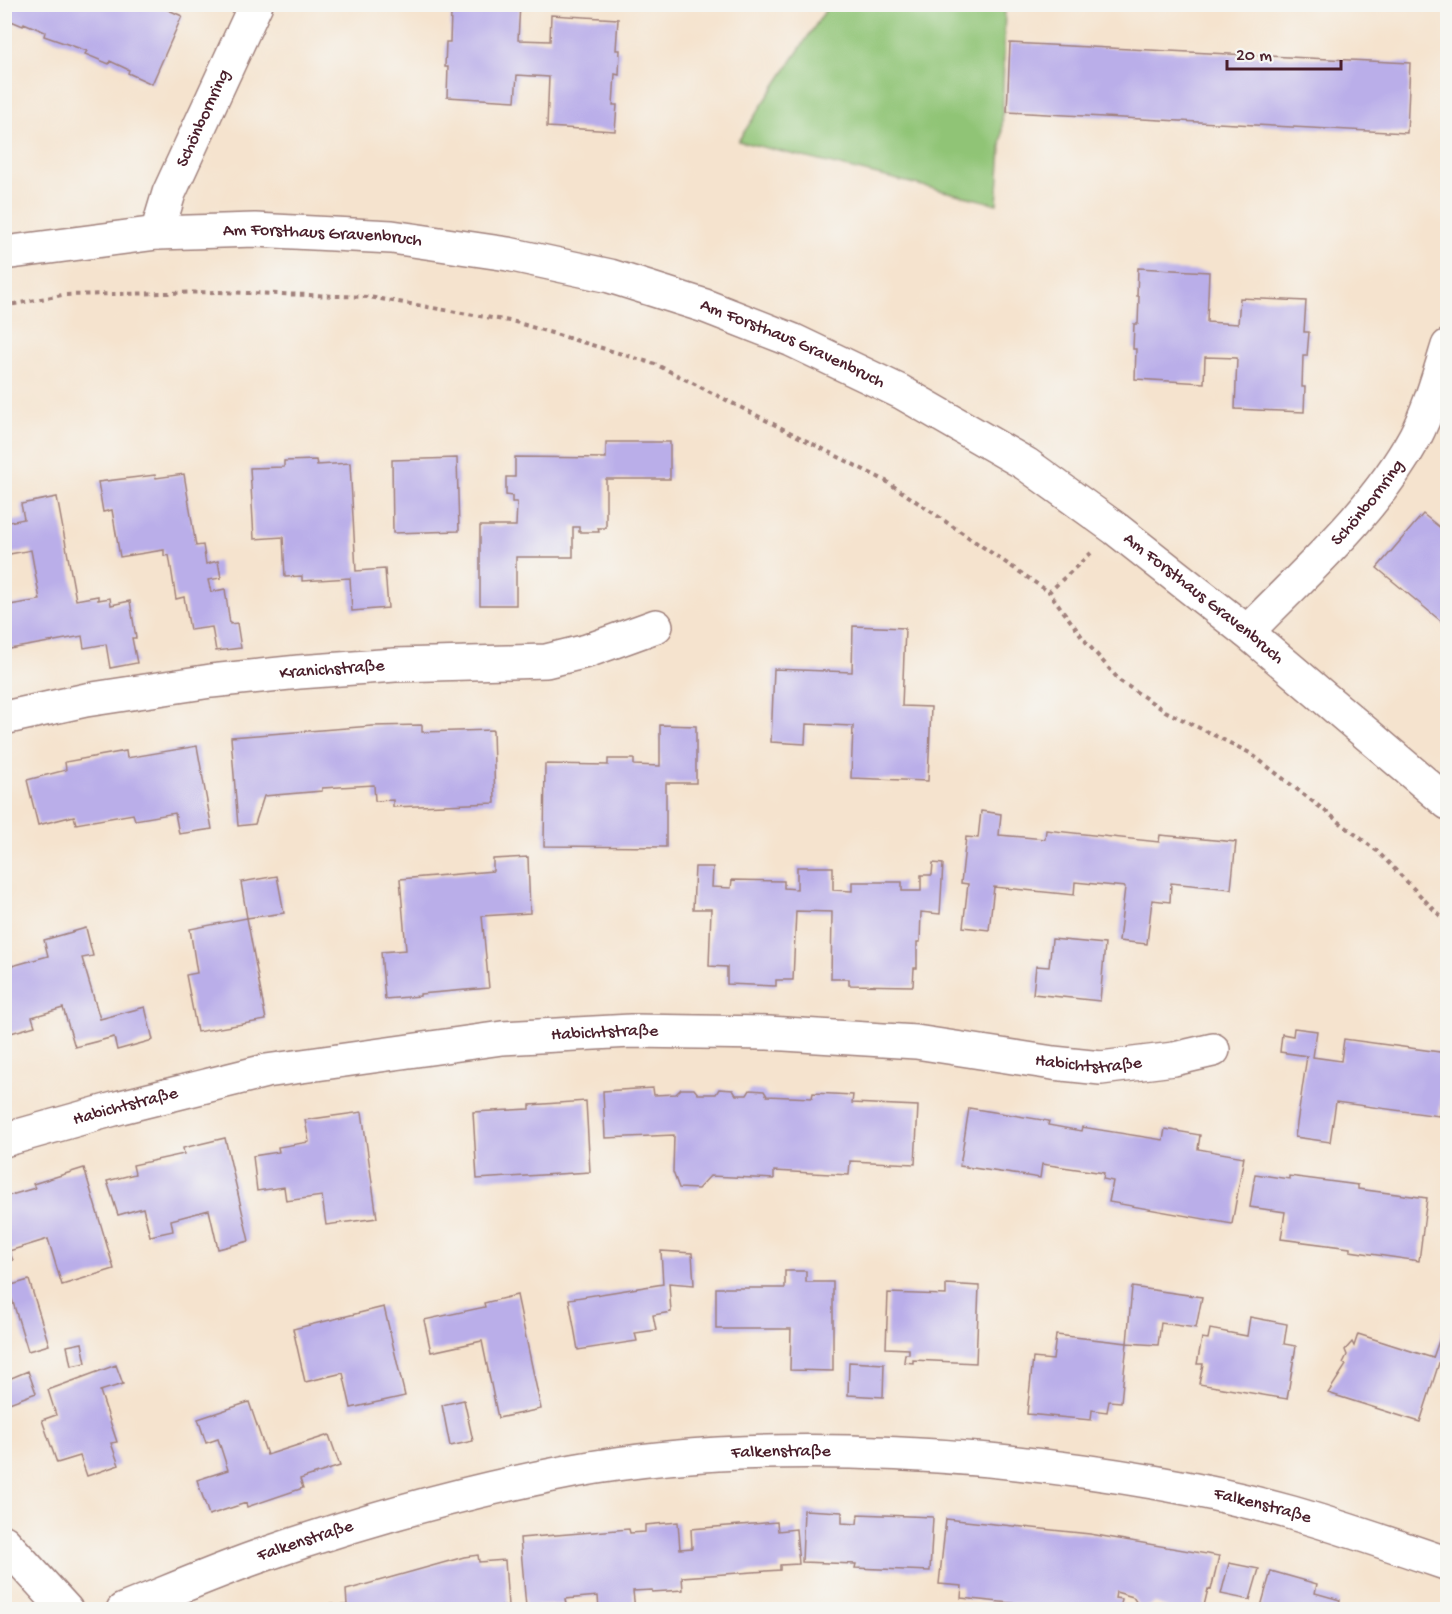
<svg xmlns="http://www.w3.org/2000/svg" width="1452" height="1614" font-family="'Gochi Hand',sans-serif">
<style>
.green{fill:#90c476;stroke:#6d7250;stroke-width:1.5}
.building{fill:#baaee9}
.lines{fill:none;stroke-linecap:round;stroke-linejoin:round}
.minor-casing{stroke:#a0817c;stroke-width:36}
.path{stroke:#a0817c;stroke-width:4;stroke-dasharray:4.5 4.5;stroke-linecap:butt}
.minor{stroke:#fff;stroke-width:33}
.labels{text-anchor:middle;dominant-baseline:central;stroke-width:4.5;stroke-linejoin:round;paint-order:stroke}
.street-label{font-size:18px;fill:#4a1f2b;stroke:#f6f6f2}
</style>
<rect width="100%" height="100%" fill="#f6f6f2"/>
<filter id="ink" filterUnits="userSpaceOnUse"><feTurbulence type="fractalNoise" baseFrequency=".0167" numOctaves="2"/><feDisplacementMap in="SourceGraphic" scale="12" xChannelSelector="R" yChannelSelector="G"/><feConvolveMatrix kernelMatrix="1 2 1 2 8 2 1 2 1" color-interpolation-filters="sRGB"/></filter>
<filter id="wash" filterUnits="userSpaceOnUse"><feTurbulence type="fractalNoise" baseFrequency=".008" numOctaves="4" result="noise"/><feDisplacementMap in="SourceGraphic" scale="24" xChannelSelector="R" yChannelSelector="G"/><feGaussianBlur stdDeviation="1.35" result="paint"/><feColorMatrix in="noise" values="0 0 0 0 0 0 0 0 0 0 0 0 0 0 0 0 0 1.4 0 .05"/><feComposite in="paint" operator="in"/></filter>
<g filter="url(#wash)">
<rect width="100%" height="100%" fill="#f5e3ce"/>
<path class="green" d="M 829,5 L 1005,5 L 1002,135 L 997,204 L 738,141 Z"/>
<g id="blocks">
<path class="building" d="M 4,4 L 155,4 L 182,16 L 152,84 L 128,73 L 129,70 L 110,61 L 109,64 L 85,54 L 87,51 L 44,36 L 45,32 L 24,23 L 23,26 L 4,18 Z
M 449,4 L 520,4 L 518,40 L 550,41 L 551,15 L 618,19 L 616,50 L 620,50 L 619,75 L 615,74 L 613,105 L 617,105 L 615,131 L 547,127 L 549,77 L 517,75 L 515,101 L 447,97 L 448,67 L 445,67 L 446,42 L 450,42 L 451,13 L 448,13 Z
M 1010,43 L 1410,63 L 1407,133 L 1007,112 Z
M 1138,268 L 1209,272 L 1207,322 L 1238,324 L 1240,298 L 1306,301 L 1304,332 L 1309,332 L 1307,356 L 1303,356 L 1302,387 L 1305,387 L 1304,412 L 1235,409 L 1237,358 L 1205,357 L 1204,383 L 1135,379 L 1136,349 L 1133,349 L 1134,324 L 1138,324 L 1139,296 L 1137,296 Z
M 606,442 L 670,442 L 670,479 L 606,479 L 606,528 L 598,528 L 599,532 L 579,532 L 579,527 L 573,527 L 573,557 L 516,557 L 516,605 L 480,605 L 480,526 L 516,526 L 517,502 L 512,502 L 512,496 L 506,495 L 506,477 L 515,477 L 515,457 L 606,458 Z
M 457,458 L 459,531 L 393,533 L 392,460 Z
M 316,460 L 317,465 L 350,463 L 356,571 L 385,569 L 388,608 L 352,611 L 350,578 L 302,581 L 302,576 L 285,577 L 283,537 L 254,539 L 250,468 L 284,467 L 284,461 Z
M 184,474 L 196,546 L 203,545 L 206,564 L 218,561 L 221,578 L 208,580 L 211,592 L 225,589 L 230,624 L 237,623 L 241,648 L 216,651 L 212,627 L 190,630 L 184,597 L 176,599 L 169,555 L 164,556 L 164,550 L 120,557 L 112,510 L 103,512 L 98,482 L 155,475 L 156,478 Z
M 57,497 L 76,600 L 98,596 L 98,600 L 110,598 L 111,605 L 130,601 L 136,638 L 132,638 L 137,663 L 110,668 L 106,644 L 84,648 L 82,636 L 4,650 L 4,606 L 40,600 L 31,550 L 4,555 L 4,523 L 24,519 L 21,504 Z
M 1423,514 L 1448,534 L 1448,627 L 1377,568 Z
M 853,626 L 905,628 L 902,706 L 931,707 L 928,781 L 851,778 L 853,726 L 806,724 L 805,744 L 771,742 L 774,669 L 852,672 Z
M 422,725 L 422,732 L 493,730 L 495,803 L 393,807 L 393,800 L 375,801 L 374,785 L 322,788 L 322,791 L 264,796 L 255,824 L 238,826 L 231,737 L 372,726 Z
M 660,725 L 696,726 L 696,783 L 666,783 L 666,847 L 544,846 L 545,764 L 608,765 L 608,759 L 634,759 L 634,765 L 660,766 Z
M 197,746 L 212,829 L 179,834 L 175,813 L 135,820 L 133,814 L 76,824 L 74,816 L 38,825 L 27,780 L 66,770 L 65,762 L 126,751 L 127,758 Z
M 981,811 L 1001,814 L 999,835 L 1045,839 L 1046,830 L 1159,842 L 1160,835 L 1236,842 L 1231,889 L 1171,883 L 1170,902 L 1152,900 L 1147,944 L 1119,941 L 1125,887 L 1075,882 L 1074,895 L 994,887 L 989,930 L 963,927 L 968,884 L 961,883 L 966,837 L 978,838 Z
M 528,857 L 530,913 L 482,916 L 489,988 L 420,994 L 420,996 L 385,999 L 381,952 L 406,950 L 400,879 L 493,871 L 493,859 Z
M 933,863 L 943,864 L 940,914 L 921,912 L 920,942 L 917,942 L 917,968 L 914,968 L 913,986 L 849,985 L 849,979 L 831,979 L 832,912 L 796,911 L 793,980 L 776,980 L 776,986 L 727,984 L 727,967 L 709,966 L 711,909 L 693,909 L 695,867 L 713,867 L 712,887 L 731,888 L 732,880 L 784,881 L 784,888 L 797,889 L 797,867 L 833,867 L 833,890 L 852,891 L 852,882 L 902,882 L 902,891 L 921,891 L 921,875 L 932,875 Z
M 277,876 L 284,913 L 247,918 L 266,1020 L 197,1032 L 186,975 L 197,973 L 190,929 L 247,918 L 241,882 Z
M 86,928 L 93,956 L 82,958 L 100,1019 L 145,1007 L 153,1040 L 117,1050 L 114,1037 L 75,1047 L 63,1008 L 32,1017 L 35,1026 L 4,1035 L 4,952 L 8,951 L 12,966 L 48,956 L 44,940 Z
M 1052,939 L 1105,944 L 1100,1001 L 1033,994 L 1036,966 L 1049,967 Z
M 1294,1028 L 1317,1031 L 1313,1057 L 1341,1061 L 1344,1039 L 1447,1053 L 1439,1116 L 1336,1102 L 1330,1142 L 1295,1137 L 1307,1056 L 1280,1052 L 1282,1034 L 1293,1036 Z
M 653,1088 L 654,1095 L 676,1094 L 681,1089 L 694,1089 L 698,1094 L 716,1094 L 719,1089 L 733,1090 L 736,1095 L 747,1095 L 750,1090 L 764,1091 L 767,1096 L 812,1098 L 813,1093 L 853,1095 L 852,1103 L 918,1106 L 915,1164 L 850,1161 L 849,1175 L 774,1171 L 774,1179 L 710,1176 L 698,1189 L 679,1188 L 673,1172 L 674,1135 L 605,1138 L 603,1091 Z
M 586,1101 L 590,1172 L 477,1179 L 473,1112 L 530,1109 L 530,1105 Z
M 969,1108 L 1049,1121 L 1048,1125 L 1081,1131 L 1082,1127 L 1163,1140 L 1165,1129 L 1200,1135 L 1198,1149 L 1244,1157 L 1232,1224 L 1109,1202 L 1113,1181 L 1103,1179 L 1104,1173 L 1042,1164 L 1040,1178 L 960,1166 Z
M 362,1112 L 377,1218 L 326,1225 L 322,1196 L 286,1201 L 284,1187 L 257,1191 L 253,1156 L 279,1152 L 278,1147 L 309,1142 L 305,1120 Z
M 225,1138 L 249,1241 L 218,1249 L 209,1210 L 171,1220 L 173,1231 L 150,1236 L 143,1208 L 118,1215 L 107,1181 L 135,1174 L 133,1165 L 184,1154 L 183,1148 Z
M 84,1168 L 114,1269 L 62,1285 L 48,1239 L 9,1251 L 13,1260 L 4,1263 L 4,1197 L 35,1188 L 33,1184 Z
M 1255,1174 L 1289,1179 L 1289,1176 L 1358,1185 L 1358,1189 L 1427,1198 L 1419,1261 L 1350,1251 L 1350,1248 L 1281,1239 L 1285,1212 L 1250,1207 Z
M 661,1251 L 692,1253 L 694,1285 L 669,1283 L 671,1312 L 653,1315 L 656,1330 L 635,1333 L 637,1341 L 578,1350 L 569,1299 L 663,1284 Z
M 785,1271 L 806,1271 L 806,1282 L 833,1282 L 833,1371 L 790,1370 L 791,1329 L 716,1329 L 716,1288 L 785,1288 Z
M 29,1280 L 49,1345 L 28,1351 L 8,1286 Z
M 946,1284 L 979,1286 L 976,1363 L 913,1360 L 913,1363 L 904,1362 L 905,1354 L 909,1354 L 909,1349 L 886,1348 L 888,1293 L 946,1295 Z
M 1132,1287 L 1202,1297 L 1196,1328 L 1161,1323 L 1158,1345 L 1127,1343 Z
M 517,1295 L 541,1409 L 498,1418 L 482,1341 L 431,1352 L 424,1320 L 485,1307 L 484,1303 Z
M 384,1307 L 405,1396 L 351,1408 L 343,1373 L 305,1382 L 293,1329 Z
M 1250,1317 L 1287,1324 L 1284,1344 L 1296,1346 L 1287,1399 L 1199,1384 L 1203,1364 L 1197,1364 L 1202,1338 L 1208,1339 L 1210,1329 L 1247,1336 Z
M 1443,1329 L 1448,1330 L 1448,1363 L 1440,1360 L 1420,1422 L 1328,1393 L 1346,1365 L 1343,1363 L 1347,1355 L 1345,1350 L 1352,1342 L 1354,1346 L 1358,1334 L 1433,1358 Z
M 1056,1335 L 1127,1343 L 1121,1402 L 1109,1401 L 1107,1412 L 1092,1410 L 1091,1420 L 1027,1414 L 1033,1358 L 1053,1360 Z
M 82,1343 L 86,1363 L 71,1366 L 67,1346 Z
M 849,1362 L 884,1364 L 883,1397 L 848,1395 Z
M 116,1365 L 123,1384 L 100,1391 L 117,1442 L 111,1443 L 119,1465 L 87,1476 L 80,1456 L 57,1463 L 42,1420 L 56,1415 L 48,1390 Z
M 28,1371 L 36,1393 L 4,1405 L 4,1381 Z
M 464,1400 L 473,1441 L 450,1446 L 442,1405 Z
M 249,1402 L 267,1455 L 329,1435 L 340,1466 L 300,1479 L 303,1488 L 247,1507 L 246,1503 L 209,1515 L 197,1480 L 228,1470 L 218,1439 L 206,1443 L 198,1419 Z
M 804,1510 L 842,1512 L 842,1523 L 857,1524 L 858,1514 L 933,1517 L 930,1571 L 855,1568 L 856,1564 L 802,1562 Z
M 946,1519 L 1090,1534 L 1219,1556 L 1211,1590 L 1208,1589 L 1203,1610 L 1174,1610 L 1154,1602 L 1150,1606 L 1143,1607 L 1138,1605 L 1133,1597 L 1116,1592 L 1115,1598 L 1122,1599 L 1120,1610 L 1077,1610 L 961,1598 L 962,1586 L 939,1584 Z
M 678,1522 L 680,1549 L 692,1548 L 691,1529 L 777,1522 L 778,1531 L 796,1529 L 799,1564 L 780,1565 L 780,1570 L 682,1577 L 683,1590 L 652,1592 L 652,1590 L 633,1591 L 635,1610 L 599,1610 L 598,1596 L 565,1599 L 566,1604 L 526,1607 L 520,1538 L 629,1529 L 630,1533 L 645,1532 L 645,1525 Z
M 478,1555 L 479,1562 L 505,1560 L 508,1606 L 483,1607 L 483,1610 L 307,1610 L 307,1606 L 332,1604 L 331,1606 L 347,1605 L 346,1590 L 464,1557 Z
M 1229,1563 L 1259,1569 L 1250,1600 L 1221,1594 Z
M 1271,1571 L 1317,1584 L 1315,1593 L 1340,1600 L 1337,1610 L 1260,1610 Z"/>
</g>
</g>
<g filter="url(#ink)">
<use href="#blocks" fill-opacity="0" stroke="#a0817c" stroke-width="1.5"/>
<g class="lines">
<g class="minor-casing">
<g id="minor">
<path id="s1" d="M 157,233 L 169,193 L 256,4"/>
<path id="s2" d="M 4,253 L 157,233 L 255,230 L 392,237 L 508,254 L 610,276 L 705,306 L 792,340 L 901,392 L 1026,464 L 1116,529 L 1247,632 L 1448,803"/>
<path id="s3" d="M 1247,632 C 1306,571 1374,512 1415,437 C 1429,410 1439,375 1448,346"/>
<path id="s4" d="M 4,718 L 86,700 L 211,681 L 299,672 L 395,665 L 546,661 L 587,651 L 656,626"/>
<path id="s5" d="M 4,1140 L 121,1107 L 266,1071 L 502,1038 L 631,1031 L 768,1033 L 916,1042 L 1053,1063 L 1101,1068 L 1174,1059 L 1213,1050"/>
<path d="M 4,1542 L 66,1610"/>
<path id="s6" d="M 123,1610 C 168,1592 212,1573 257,1557 C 360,1521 466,1491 573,1471 C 708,1446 853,1448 989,1460 C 1091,1470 1193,1485 1292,1513 C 1344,1528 1396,1546 1448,1564"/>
</g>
</g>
<path class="path" d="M 4,306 L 62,295 L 219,292 L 369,297 L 515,322 L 655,364 L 886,481 L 1049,592
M 1091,553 L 1049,592 L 1086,642 L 1120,681 L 1165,711 L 1250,753 L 1377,851 L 1448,924"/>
<use href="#minor" class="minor"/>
</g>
</g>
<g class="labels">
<g class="street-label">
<text stroke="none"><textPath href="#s1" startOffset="124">Schönbornring</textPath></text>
<text stroke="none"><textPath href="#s2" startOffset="320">Am Forsthaus Gravenbruch</textPath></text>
<text stroke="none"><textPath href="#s2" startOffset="806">Am Forsthaus Gravenbruch</textPath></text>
<text stroke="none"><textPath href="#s3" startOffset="177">Schönbornring</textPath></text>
<text stroke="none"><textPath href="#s2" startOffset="1292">Am Forsthaus Gravenbruch</textPath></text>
<text stroke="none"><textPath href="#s4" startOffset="332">Kranichstraße</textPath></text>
<text stroke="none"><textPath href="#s5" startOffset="612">Habichtstraße</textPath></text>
<text stroke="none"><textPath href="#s5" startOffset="1098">Habichtstraße</textPath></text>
<text stroke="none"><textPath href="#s5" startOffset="126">Habichtstraße</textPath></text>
<text stroke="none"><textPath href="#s6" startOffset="681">Falkenstraße</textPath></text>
<text stroke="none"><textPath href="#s6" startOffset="1167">Falkenstraße</textPath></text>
<text stroke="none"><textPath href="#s6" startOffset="195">Falkenstraße</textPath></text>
</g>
</g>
<rect width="1452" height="1614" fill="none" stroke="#f6f6f2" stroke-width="24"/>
<path d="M1227 60v9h114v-9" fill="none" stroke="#4a1f2b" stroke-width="3"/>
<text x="1236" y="60" font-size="18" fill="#4a1f2b" stroke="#f6f6f2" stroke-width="4.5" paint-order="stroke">20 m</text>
</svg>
